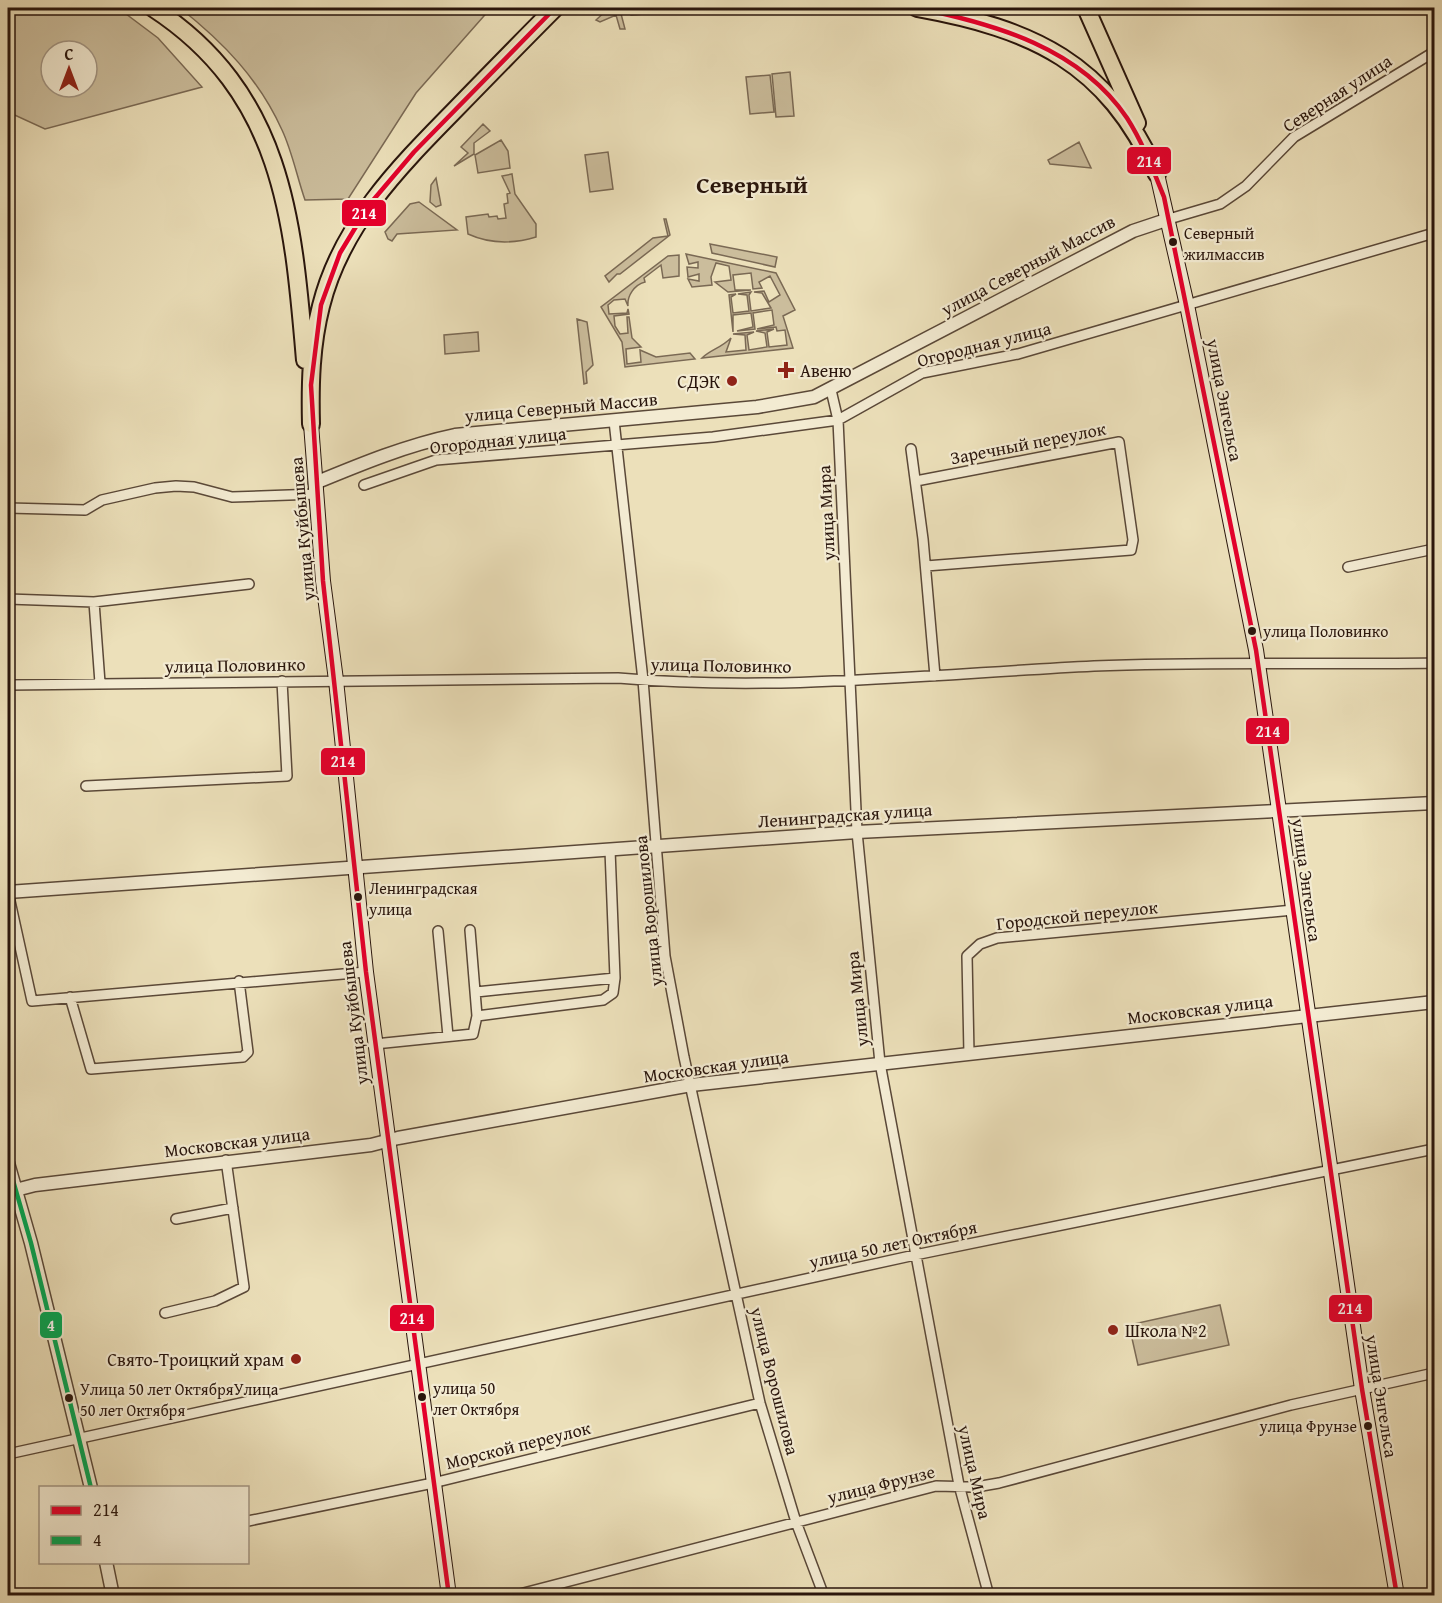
<svg xmlns="http://www.w3.org/2000/svg" width="1442" height="1603" font-family="'Gentium Book Plus',serif">
<style>
.green{fill:#cbbd9c;stroke:#7a6954;stroke-width:1.5;fill-rule:evenodd}
.lines{fill:none;stroke-linecap:round;stroke-linejoin:round}
.minor-casing{stroke:#5a4838;stroke-width:12}
.tertiary-casing{stroke:#5a4838;stroke-width:15}
.secondary-casing{stroke:#29150c;stroke-width:16}
.trunk-casing{stroke:#29150c;stroke-width:20}
.minor{stroke:#f3ebd2;stroke-width:9}
.tertiary{stroke:#f3ebd2;stroke-width:12}
.secondary{stroke:#f3ebd2;stroke-width:14}
.trunk{stroke:#ece0ba;stroke-width:16}
.bus-1-casing{stroke:#f3ebd2;stroke-width:9}
.bus-2-casing{stroke:#f3ebd2;stroke-width:9}
.bus-1{stroke:#e4002b;stroke-width:4.5}
.bus-2{stroke:#00a651;stroke-width:4.5}
.bus-dot{fill:#29150c;stroke:#f3ebd2;stroke-width:2}
.poi-dot{fill:#8f2418;stroke:#f3ebd2;stroke-width:2}
.labels{text-anchor:middle;dominant-baseline:central;stroke-width:4.5;stroke-linejoin:round;paint-order:stroke}
.bus-label{font-size:16px;fill:#29150c;stroke:#f3ebd2;text-anchor:start}
.street-label{font-size:18px;fill:#29150c;stroke:#f3ebd2}
.poi-label{font-size:18px;fill:#29150c;stroke:#f3ebd2;text-anchor:start}
.district-label{font-size:24px;font-weight:bold;fill:#29150c;stroke:#f3ebd2}
.line-badge{stroke:#f3ebd2;stroke-width:2}
.badge-label{font-size:16px;text-anchor:middle;font-weight:bold;fill:#fff}
</style>
<rect width="100%" height="100%" fill="#ece0ba"/>
<filter id="stains"><feTurbulence type="fractalNoise" baseFrequency=".00333" numOctaves="4"/><feColorMatrix values="0 0 0 0 .2 0 0 0 0 .09 0 0 0 0 .02 0 0 0 .5 -.17"/></filter>
<radialGradient id="worn" r=".72"><stop offset=".6" stop-color="#630" stop-opacity="0"/><stop offset="1" stop-color="#630" stop-opacity=".3"/></radialGradient>
<path class="green" d="M 8,8 L 118,8 L 158,38 L 202,87 L 45,129 L 8,112 ZM 51,51 L 87,51 L 87,87 L 51,87 Z
M 180,8 L 491,8 L 416,93 L 348,199 L 305,200 C 297,177 292,151 282,130 C 259,79 223,42 180,8 Z
M 609,8 L 620,10 L 625,29 L 620,29 L 616,15 L 600,22 L 596,20 Z
M 629,8 L 658,8 L 659,13 L 631,15 Z
M 790,72 L 794,116 L 776,117 L 772,74 Z
M 770,75 L 774,112 L 750,114 L 746,77 Z
M 483,124 L 490,131 L 474,143 L 474,154 L 454,166 L 468,153 L 461,147 Z
M 501,140 L 508,151 L 510,168 L 478,173 L 475,155 Z
M 1079,142 L 1091,168 L 1050,164 L 1048,160 Z
M 608,152 L 613,189 L 590,192 L 585,155 Z
M 512,174 L 515,194 L 536,224 L 536,237 C 513,244 490,244 468,234 L 466,217 L 488,214 L 489,217 L 497,216 L 498,219 L 506,218 L 504,204 L 508,203 L 507,194 L 510,193 L 502,176 Z
M 436,178 L 441,205 L 436,207 L 430,202 L 431,185 Z
M 419,202 L 457,230 L 397,234 L 392,241 L 388,239 L 385,232 L 410,204 Z
M 664,219 L 666,219 L 670,235 L 620,274 L 617,274 L 609,282 L 605,276 L 653,238 L 668,236 Z
M 710,244 L 777,257 L 775,267 L 712,253 Z
M 686,254 L 776,273 L 795,310 L 783,316 L 793,348 L 702,358 C 710,350 721,348 731,338 L 726,352 L 746,350 L 745,335 L 733,334 L 754,332 L 747,335 L 749,350 L 767,347 L 765,333 L 756,331 L 774,329 L 767,332 L 769,347 L 787,345 L 785,330 L 777,331 L 776,327 L 757,329 L 774,325 L 772,310 L 753,313 L 755,329 L 737,331 L 753,327 L 751,313 L 733,315 L 733,332 L 729,295 L 736,294 L 731,297 L 733,313 L 749,311 L 747,295 L 738,294 L 751,292 L 749,295 L 751,311 L 771,308 L 762,293 L 754,292 L 764,291 L 769,302 L 780,295 L 770,276 L 759,282 L 762,288 L 753,289 L 751,273 L 733,275 L 735,290 L 751,290 L 728,292 L 715,282 L 731,280 L 729,266 L 716,263 L 711,277 L 712,285 L 692,287 L 688,279 L 699,281 L 699,274 L 688,277 L 687,267 L 698,268 L 698,262 L 689,264 Z
M 679,255 L 679,276 L 663,278 L 661,265 L 644,278 L 645,282 C 634,285 627,296 628,306 L 625,299 L 614,300 L 608,305 L 609,314 L 627,313 L 628,309 L 629,314 L 614,316 L 615,326 L 620,334 L 628,333 L 627,317 L 629,317 L 632,338 L 641,347 L 626,349 L 627,364 L 641,362 L 640,350 L 656,357 L 690,353 L 695,359 L 625,367 L 622,342 L 601,307 L 668,256 Z
M 577,319 L 587,322 L 593,365 L 586,372 L 587,383 L 584,384 Z
M 478,332 L 479,351 L 445,354 L 444,335 Z
M 1220,1305 L 1229,1345 L 1138,1365 L 1129,1325 Z"/>
<g class="lines">
<g class="minor-casing">
<path id="minor" d="M 1169,219 L 1220,204 L 1246,186 L 1294,137 L 1434,52
M 831,390 L 838,420 L 857,832 L 880,1063 L 959,1485 L 989,1596
M 614,421 L 643,680 L 665,956 L 684,1057 L 760,1403 L 796,1522 L 824,1596
M 911,449 L 923,539 L 935,676
M 916,481 L 1119,442 L 1133,540 L 1131,550 L 926,566
M 364,485 L 436,460 L 713,437 L 838,420 L 922,373 L 1018,354 L 1434,233
M 8,508 L 85,510 L 102,500 L 155,488 L 176,486 L 194,487 L 232,497 L 317,494
M 1348,567 L 1434,549
M 8,599 L 94,602 L 249,584
M 94,602 L 100,683
M 8,685 L 618,678 C 777,692 936,674 1094,666 C 1207,661 1321,665 1434,663
M 86,786 L 287,776 L 282,681
M 8,892 L 32,1001 L 366,972
M 470,930 L 477,1016
M 438,931 L 448,1036
M 476,992 L 615,978
M 70,997 L 91,1069 L 243,1057 L 248,1052 L 239,981
M 375,1044 L 473,1034 L 477,1016 L 603,1000 L 613,993 L 615,978 L 610,850
M 969,1054 L 967,956 L 980,944 L 997,938 L 1293,910
M 176,1219 L 233,1208
M 165,1313 L 215,1301 L 244,1287 L 226,1160
M 8,1454 L 915,1255 L 1434,1149
M 248,1521 L 433,1483 L 760,1403
M 512,1596 L 936,1486 L 976,1487 L 999,1483 L 1291,1405 L 1434,1373"/>
</g>
<g class="tertiary-casing">
<path id="tertiary" d="M 315,483 C 361,464 407,445 455,435 L 757,407 L 814,397 L 1133,231 L 1169,219
M 8,892 L 857,832 L 1434,803
M 8,1163 L 31,1243 L 91,1488
M 8,1192 L 35,1185 L 371,1145 L 398,1138 L 691,1085 L 1434,1002
M 106,1562 L 113,1596"/>
</g>
<g class="secondary-casing">
<path id="secondary" d="M 1157,174 L 1187,305 L 1256,650 L 1362,1389 L 1397,1596
M 311,424 L 323,581 L 336,680 L 366,972 L 449,1596"/>
</g>
<g class="trunk-casing">
<path id="trunk" d="M 153,8 C 283,93 293,218 305,360
M 917,8 C 1033,29 1106,62 1157,174
M 1086,8 L 1137,123
M 311,424 C 310,384 311,345 321,306 C 341,226 397,169 453,112 C 487,77 521,42 555,8"/>
</g>
<use href="#minor" class="minor"/>
<use href="#tertiary" class="tertiary"/>
<use href="#secondary" class="secondary"/>
<use href="#trunk" class="trunk"/>
<g class="bus-1-casing">
<path id="bus-1" d="M 917,8 C 995,24 1080,48 1127,118 C 1143,143 1153,170 1164,197 L 1256,650 L 1362,1389 L 1397,1596
M 449,1596 L 366,972 L 323,581 L 311,385 L 321,305 L 340,253 L 369,205 L 414,152 L 555,8"/>
</g>
<g class="bus-2-casing">
<path id="bus-2" d="M 8,1163 L 31,1243 L 91,1488"/>
</g>
<use href="#bus-1" class="bus-1"/>
<use href="#bus-2" class="bus-2"/>
</g>
<g class="bus-dot">
<circle cx="1173" cy="242" r="5"/>
<circle cx="1252" cy="631" r="5"/>
<circle cx="358" cy="897" r="5"/>
<circle cx="422" cy="1397" r="5"/>
<circle cx="69" cy="1398" r="5"/>
<circle cx="1368" cy="1426" r="5"/>
</g>
<g class="poi-dot">
<path d="M783 361h6v6h6v6h-6v6h-6v-6h-6v-6h6z"/>
<circle cx="732" cy="381" r="6"/>
<circle cx="1113" cy="1330" r="6"/>
<circle cx="296" cy="1359" r="6"/>
</g>
<g class="labels">
<g class="bus-label">
<text x="1184" y="233">Северный<tspan x="1184" dy="21">жилмассив</tspan></text>
<text x="1263" y="631">улица Половинко</text>
<text x="369" y="888">Ленинградская<tspan x="369" dy="21">улица</tspan></text>
<text x="433" y="1388">улица 50<tspan x="433" dy="21">лет Октября</tspan></text>
<text x="80" y="1389">Улица 50 лет ОктябряУлица<tspan x="80" dy="21">50 лет Октября</tspan></text>
<text x="1357" y="1426" text-anchor="end">улица Фрунзе</text>
</g>
<g class="street-label">
<text transform="translate(1337 93) rotate(-33)">Северная улица</text>
<text transform="translate(1028 265) rotate(-28)">улица Северный Массив</text>
<text transform="translate(984 344) rotate(-14)">Огородная улица</text>
<text transform="translate(1225 400) rotate(79)">улица Энгельса</text>
<text transform="translate(561 407) rotate(-5)">улица Северный Массив</text>
<text transform="translate(498 440) rotate(-6)">Огородная улица</text>
<text transform="translate(1028 443) rotate(-11)">Заречный переулок</text>
<text transform="translate(826 513) rotate(-93)">улица Мира</text>
<text transform="translate(302 529) rotate(-95)">улица Куйбышева</text>
<text transform="translate(235 665) rotate(-1)">улица Половинко</text>
<text transform="translate(721 665) rotate(1)">улица Половинко</text>
<text transform="translate(845 815) rotate(-4)">Ленинградская улица</text>
<text transform="translate(1307 880) rotate(82)">улица Энгельса</text>
<text transform="translate(648 911) rotate(-96)">улица Ворошилова</text>
<text transform="translate(1077 915) rotate(-6)">Городской переулок</text>
<text transform="translate(857 999) rotate(-96)">улица Мира</text>
<text transform="translate(1200 1009) rotate(-7)">Московская улица</text>
<text transform="translate(353 1013) rotate(-97)">улица Куйбышева</text>
<text transform="translate(716 1066) rotate(-8)">Московская улица</text>
<text transform="translate(237 1142) rotate(-7)">Московская улица</text>
<text transform="translate(893 1244) rotate(-12)">улица 50 лет Октября</text>
<text transform="translate(775 1381) rotate(76)">улица Ворошилова</text>
<text transform="translate(1382 1396) rotate(81)">улица Энгельса</text>
<text transform="translate(518 1445) rotate(-14)">Морской переулок</text>
<text transform="translate(975 1472) rotate(77)">улица Мира</text>
<text transform="translate(881 1484) rotate(-14)">улица Фрунзе</text>
</g>
<g class="poi-label">
<text x="800" y="370">Авеню</text>
<text x="720" y="381" text-anchor="end">СДЭК</text>
<text x="1125" y="1330">Школа №2</text>
<text x="284" y="1359" text-anchor="end">Свято-Троицкий храм</text>
</g>
<g class="district-label">
<text x="752" y="184">Северный</text>
</g>
</g>
<g class="line-badge">
<rect x="1126" y="146" width="46" height="29" rx="6" fill="#e4002b"/>
<rect x="341" y="199" width="46" height="28" rx="6" fill="#e4002b"/>
<rect x="1245" y="717" width="45" height="28" rx="6" fill="#e4002b"/>
<rect x="320" y="747" width="46" height="29" rx="6" fill="#e4002b"/>
<rect x="1328" y="1294" width="45" height="29" rx="6" fill="#e4002b"/>
<rect x="389" y="1304" width="46" height="28" rx="6" fill="#e4002b"/>
<rect x="39" y="1311" width="24" height="28" rx="6" fill="#00a651"/>
</g>
<g class="badge-label">
<text x="1149" y="167">214</text>
<text x="364" y="219">214</text>
<text x="1268" y="737">214</text>
<text x="343" y="767">214</text>
<text x="1350" y="1314">214</text>
<text x="412" y="1324">214</text>
<text x="51" y="1331">4</text>
</g>
<rect width="1442" height="1603" fill="none" stroke="#ece0ba" stroke-width="30"/>
<rect x="9" y="9" width="1424" height="1585" fill="none" stroke="#29150c" stroke-width="3"/>
<rect x="15" y="15" width="1412" height="1573" fill="none" stroke="#29150c" stroke-width="1.5"/>
<rect x="39" y="1486" width="210" height="78" fill="#f3ebd2" stroke="#a29583" stroke-width="1.5"/>
<rect x="51" y="1506" width="30" height="9" fill="#e4002b" stroke="#a29583" stroke-width="1.5"/>
<text x="93" y="1516" font-size="18" fill="#29150c">214</text>
<rect x="51" y="1536" width="30" height="9" fill="#00a651" stroke="#a29583" stroke-width="1.5"/>
<text x="93" y="1546" font-size="18" fill="#29150c">4</text>
<g transform="translate(69 69)"><circle r="28" fill="#f3ebd2" stroke="#a29583" stroke-width="1.5"/>
<path d="M0-4.5L10 22L0 15L-10 22Z" fill="#8f2418"/>
<text y="-9" font-size="16" font-weight="bold" text-anchor="middle" fill="#29150c">С</text>
</g>
<rect width="100%" height="100%" filter="url(#stains)"/>
<rect width="100%" height="100%" fill="url(#worn)"/>
</svg>
